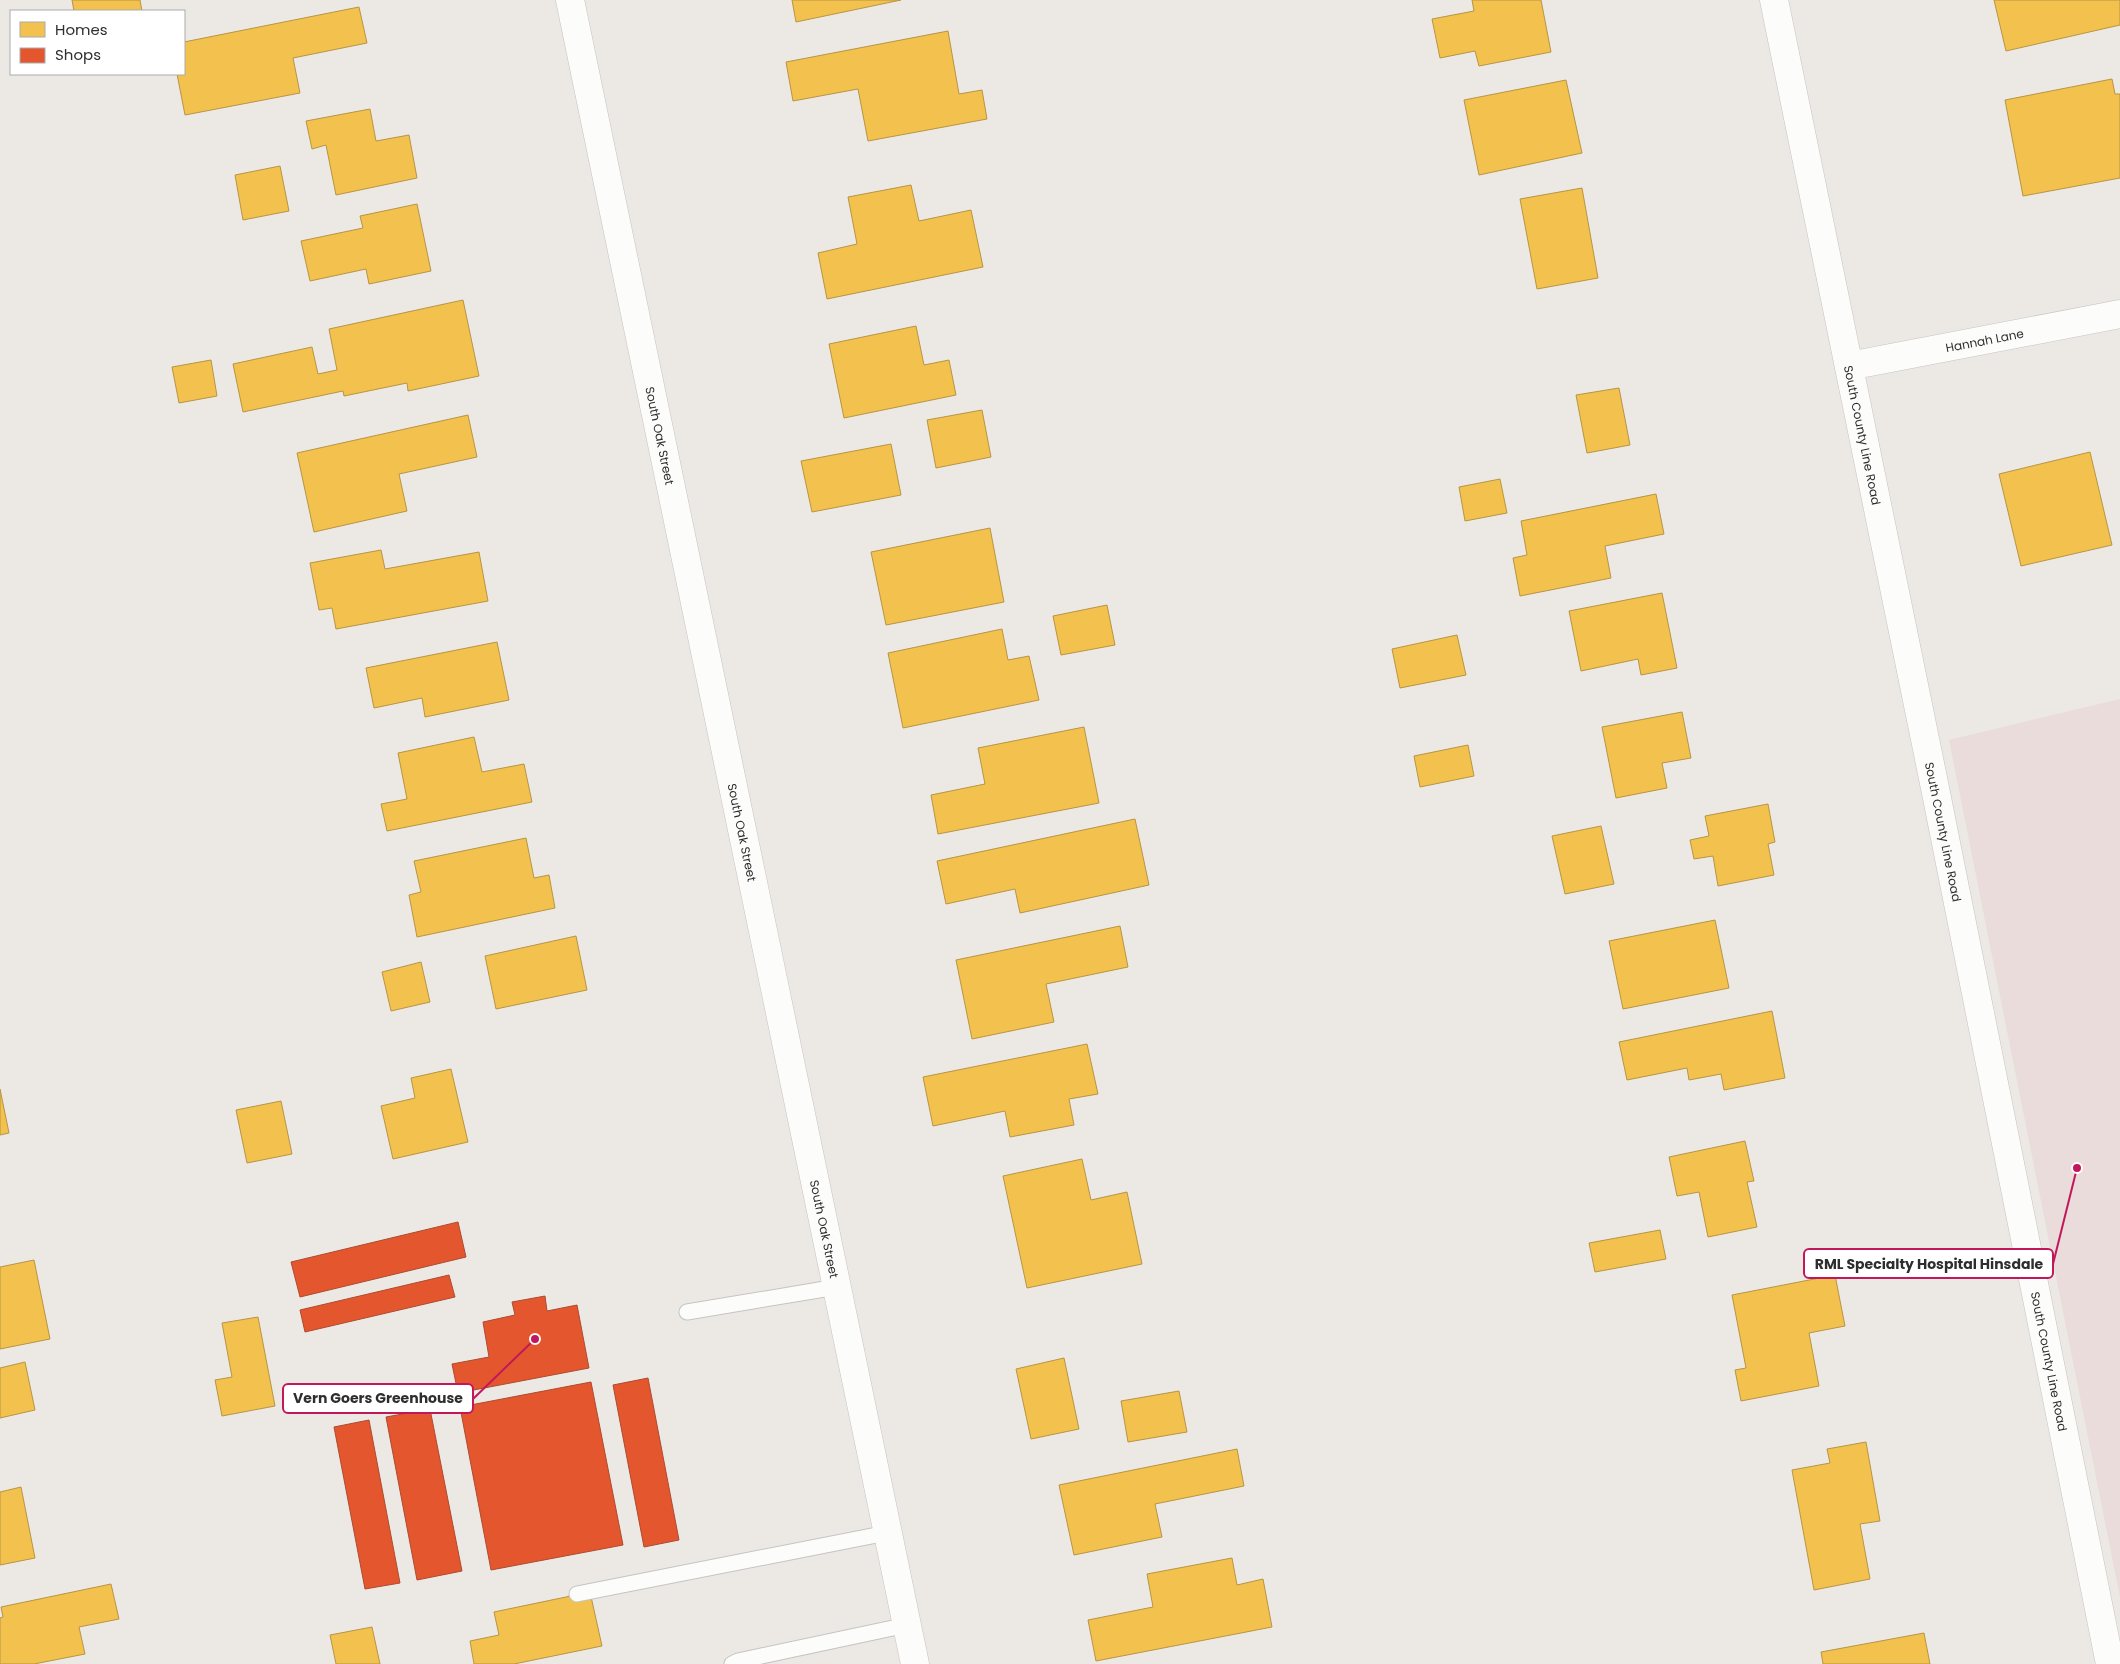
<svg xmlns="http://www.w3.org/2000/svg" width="2120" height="1664" font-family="Poppins,sans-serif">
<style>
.medical{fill:#e9dcdb}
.homes{fill:#f2c14e;stroke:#b79544}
.shops{fill:#e4572e;stroke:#ad4b2e}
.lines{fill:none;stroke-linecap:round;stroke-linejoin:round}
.service-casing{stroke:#c5c4c5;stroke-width:17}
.minor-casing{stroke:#c5c4c5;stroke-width:29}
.secondary-casing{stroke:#c5c4c5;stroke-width:29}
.service{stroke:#fcfcfb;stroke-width:15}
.minor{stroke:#fcfcfb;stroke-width:28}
.secondary{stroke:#fcfcfb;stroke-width:28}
.labels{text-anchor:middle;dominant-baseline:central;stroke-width:5;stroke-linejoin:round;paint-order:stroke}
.street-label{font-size:12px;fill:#2e2e2e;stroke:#fff}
.leader{fill:none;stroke:#c2185b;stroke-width:2}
.callout-dot{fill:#c2185b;stroke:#fff;stroke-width:2}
.callout{fill:#fff;stroke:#c2185b;stroke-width:2}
.callout-label{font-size:14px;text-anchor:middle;font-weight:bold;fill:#2e2e2e}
</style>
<rect width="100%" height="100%" fill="#ece8e4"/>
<path class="medical" d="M 2120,699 L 2120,1597 L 1949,740 Z"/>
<path class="homes" d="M 72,0 L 140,0 L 142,11 L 74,11 Z
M 792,0 L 901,0 L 796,22 Z
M 1472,0 L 1541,0 L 1551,52 L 1479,66 L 1475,51 L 1440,58 L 1432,19 L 1474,11 Z
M 1994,0 L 2120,0 L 2120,25 L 2006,51 Z
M 359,7 L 367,43 L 293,58 L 300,93 L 185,115 L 177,74 L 184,74 L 184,42 Z
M 948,31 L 959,94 L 982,90 L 987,119 L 868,141 L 858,89 L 793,101 L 786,62 Z
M 2112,79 L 2115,94 L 2120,94 L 2120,178 L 2023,196 L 2005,100 Z
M 1566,80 L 1582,153 L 1479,175 L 1464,100 Z
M 370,109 L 376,141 L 409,135 L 417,178 L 336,195 L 326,145 L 312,149 L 306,121 Z
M 280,166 L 289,211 L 243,220 L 235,175 Z
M 911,185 L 919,221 L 971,210 L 983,267 L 827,299 L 818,253 L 857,244 L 848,197 Z
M 1582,188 L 1598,278 L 1537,289 L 1520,199 Z
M 417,204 L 431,271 L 369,284 L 366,269 L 310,281 L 301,241 L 363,228 L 360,216 Z
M 463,300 L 479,376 L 408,391 L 407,383 L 344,396 L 343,391 L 243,412 L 233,364 L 312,347 L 318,374 L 337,370 L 329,329 Z
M 916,326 L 924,365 L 949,360 L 956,395 L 844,418 L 829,344 Z
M 211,360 L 217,396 L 179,403 L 172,367 Z
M 1619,388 L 1630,445 L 1587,453 L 1576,395 Z
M 982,410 L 991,457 L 936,468 L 927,420 Z
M 468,415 L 477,457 L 399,474 L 407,511 L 314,532 L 297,453 Z
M 891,444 L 901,495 L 812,512 L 801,461 Z
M 2090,452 L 2112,545 L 2021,566 L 1999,474 Z
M 1500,479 L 1507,513 L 1465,521 L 1459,487 Z
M 1656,494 L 1664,534 L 1605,546 L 1611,578 L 1520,596 L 1513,558 L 1527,555 L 1521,521 Z
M 990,528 L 1004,602 L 886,625 L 871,552 Z
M 381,550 L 385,569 L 479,552 L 488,601 L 336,629 L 332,608 L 319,610 L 310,563 Z
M 1662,593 L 1677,668 L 1641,675 L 1638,659 L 1581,671 L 1569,611 Z
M 1107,605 L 1115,645 L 1061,655 L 1053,616 Z
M 1002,629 L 1008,660 L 1029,656 L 1039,700 L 903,728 L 888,653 Z
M 1457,635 L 1466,675 L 1400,688 L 1392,649 Z
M 497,642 L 509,700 L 425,717 L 422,698 L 374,708 L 366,668 Z
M 1682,712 L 1691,758 L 1662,763 L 1667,788 L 1616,798 L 1602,727 Z
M 1084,727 L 1099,803 L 938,834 L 931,795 L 985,784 L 978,748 Z
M 474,737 L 482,772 L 524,764 L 532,802 L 387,831 L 381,804 L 407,799 L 398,753 Z
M 1468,745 L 1474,776 L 1420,787 L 1414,756 Z
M 1768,804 L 1775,842 L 1768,844 L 1774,875 L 1718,886 L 1713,856 L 1694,859 L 1690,840 L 1709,836 L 1705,816 Z
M 1135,819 L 1149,885 L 1020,913 L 1015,889 L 946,904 L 937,861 Z
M 1601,826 L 1614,884 L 1565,894 L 1552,836 Z
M 526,838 L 534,878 L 549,875 L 555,908 L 417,937 L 409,895 L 421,892 L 414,861 Z
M 1715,920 L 1729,988 L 1623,1009 L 1609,941 Z
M 1120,926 L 1128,967 L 1046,984 L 1054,1022 L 972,1039 L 956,960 Z
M 576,936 L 587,990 L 496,1009 L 485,956 Z
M 421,962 L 430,1002 L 391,1011 L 382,972 Z
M 1772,1011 L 1785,1078 L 1724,1090 L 1721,1074 L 1689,1080 L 1687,1068 L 1627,1080 L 1619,1042 Z
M 1087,1044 L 1098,1094 L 1069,1099 L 1074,1125 L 1010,1137 L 1005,1111 L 933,1126 L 923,1077 Z
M 451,1069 L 468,1142 L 393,1159 L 381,1106 L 415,1098 L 411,1078 Z
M 0,1089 L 9,1133 L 0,1135 Z
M 281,1101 L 292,1154 L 247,1163 L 236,1110 Z
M 1745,1141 L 1754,1181 L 1747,1182 L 1757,1227 L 1708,1237 L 1699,1192 L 1677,1196 L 1669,1157 Z
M 1082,1159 L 1091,1200 L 1127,1192 L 1142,1264 L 1027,1288 L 1003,1176 Z
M 1660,1230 L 1666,1259 L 1595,1272 L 1589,1243 Z
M 34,1260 L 50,1339 L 0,1349 L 0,1267 Z
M 1835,1275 L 1845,1326 L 1809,1333 L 1819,1386 L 1741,1401 L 1735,1370 L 1746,1368 L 1732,1295 Z
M 258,1317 L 275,1406 L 222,1416 L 215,1380 L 232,1377 L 222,1323 Z
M 1064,1358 L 1079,1429 L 1031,1439 L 1016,1369 Z
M 25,1362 L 35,1410 L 0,1418 L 0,1368 Z
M 1179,1391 L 1187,1432 L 1128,1442 L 1121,1401 Z
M 1866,1442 L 1880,1521 L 1860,1524 L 1870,1579 L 1814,1590 L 1792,1470 L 1830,1463 L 1827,1449 Z
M 1237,1449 L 1244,1486 L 1155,1504 L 1162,1537 L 1074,1555 L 1059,1485 Z
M 21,1487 L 35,1558 L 0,1565 L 0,1492 Z
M 1232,1558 L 1237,1585 L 1263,1579 L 1272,1627 L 1096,1661 L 1088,1620 L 1153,1607 L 1147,1574 Z
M 111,1584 L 119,1619 L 79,1627 L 85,1654 L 34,1664 L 0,1664 L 0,1618 L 3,1617 L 1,1607 Z
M 590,1592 L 602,1646 L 514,1664 L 474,1664 L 470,1641 L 499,1635 L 494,1612 Z
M 372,1627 L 380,1664 L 336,1664 L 330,1635 Z
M 1924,1633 L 1930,1664 L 1823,1664 L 1821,1652 Z"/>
<path class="shops" d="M 458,1222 L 466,1257 L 300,1297 L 291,1262 Z
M 449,1275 L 455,1297 L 305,1332 L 300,1310 Z
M 545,1296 L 547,1311 L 577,1305 L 589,1368 L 458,1393 L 452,1364 L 489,1357 L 483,1322 L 515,1315 L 512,1302 Z
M 648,1378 L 679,1540 L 644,1547 L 613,1385 Z
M 591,1382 L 623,1545 L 491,1570 L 460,1407 Z
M 430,1409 L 462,1571 L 417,1580 L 386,1417 Z
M 369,1420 L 400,1583 L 365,1589 L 334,1427 Z"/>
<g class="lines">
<g class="service-casing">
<path id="service" d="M 687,1312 L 837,1287
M 577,1594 L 887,1533
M 732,1664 L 738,1661 L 907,1625"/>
</g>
<g class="minor-casing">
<g id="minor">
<path id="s1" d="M 570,0 L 915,1664"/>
<path id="s2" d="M 1849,366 L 2120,314"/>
</g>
</g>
<g class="secondary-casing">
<g id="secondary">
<path id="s3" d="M 1774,0 L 1935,788 L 2110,1664"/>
</g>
</g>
<use href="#service" class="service"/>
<use href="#minor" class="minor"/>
<use href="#secondary" class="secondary"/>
</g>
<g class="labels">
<g class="street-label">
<text stroke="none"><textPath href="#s2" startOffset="138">Hannah Lane</textPath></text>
<text stroke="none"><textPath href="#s1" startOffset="445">South Oak Street</textPath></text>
<text stroke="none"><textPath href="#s3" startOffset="444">South County Line Road</textPath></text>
<text stroke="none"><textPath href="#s1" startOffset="850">South Oak Street</textPath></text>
<text stroke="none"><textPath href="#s3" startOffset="849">South County Line Road</textPath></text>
<text stroke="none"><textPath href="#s1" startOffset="1255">South Oak Street</textPath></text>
<text stroke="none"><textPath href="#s3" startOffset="1389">South County Line Road</textPath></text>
</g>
</g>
<path class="leader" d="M2077 1168L2053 1264M535 1339L473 1399"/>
<g class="callout-dot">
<circle cx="2077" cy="1168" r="5"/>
<circle cx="535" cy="1339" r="5"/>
</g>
<g class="callout">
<rect x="1804" y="1249" width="249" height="29" rx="5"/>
<rect x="283" y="1384" width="190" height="29" rx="5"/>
</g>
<g class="callout-label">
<text x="1929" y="1269">RML Specialty Hospital Hinsdale</text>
<text x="378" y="1403">Vern Goers Greenhouse</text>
</g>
<rect x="10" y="10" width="175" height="65" fill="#ffffff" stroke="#ababab"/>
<rect x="20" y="22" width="25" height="15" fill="#f2c14e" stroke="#ababab"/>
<text x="55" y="35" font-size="15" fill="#2e2e2e">Homes</text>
<rect x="20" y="48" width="25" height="15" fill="#e4572e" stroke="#ababab"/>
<text x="55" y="60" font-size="15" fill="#2e2e2e">Shops</text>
</svg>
